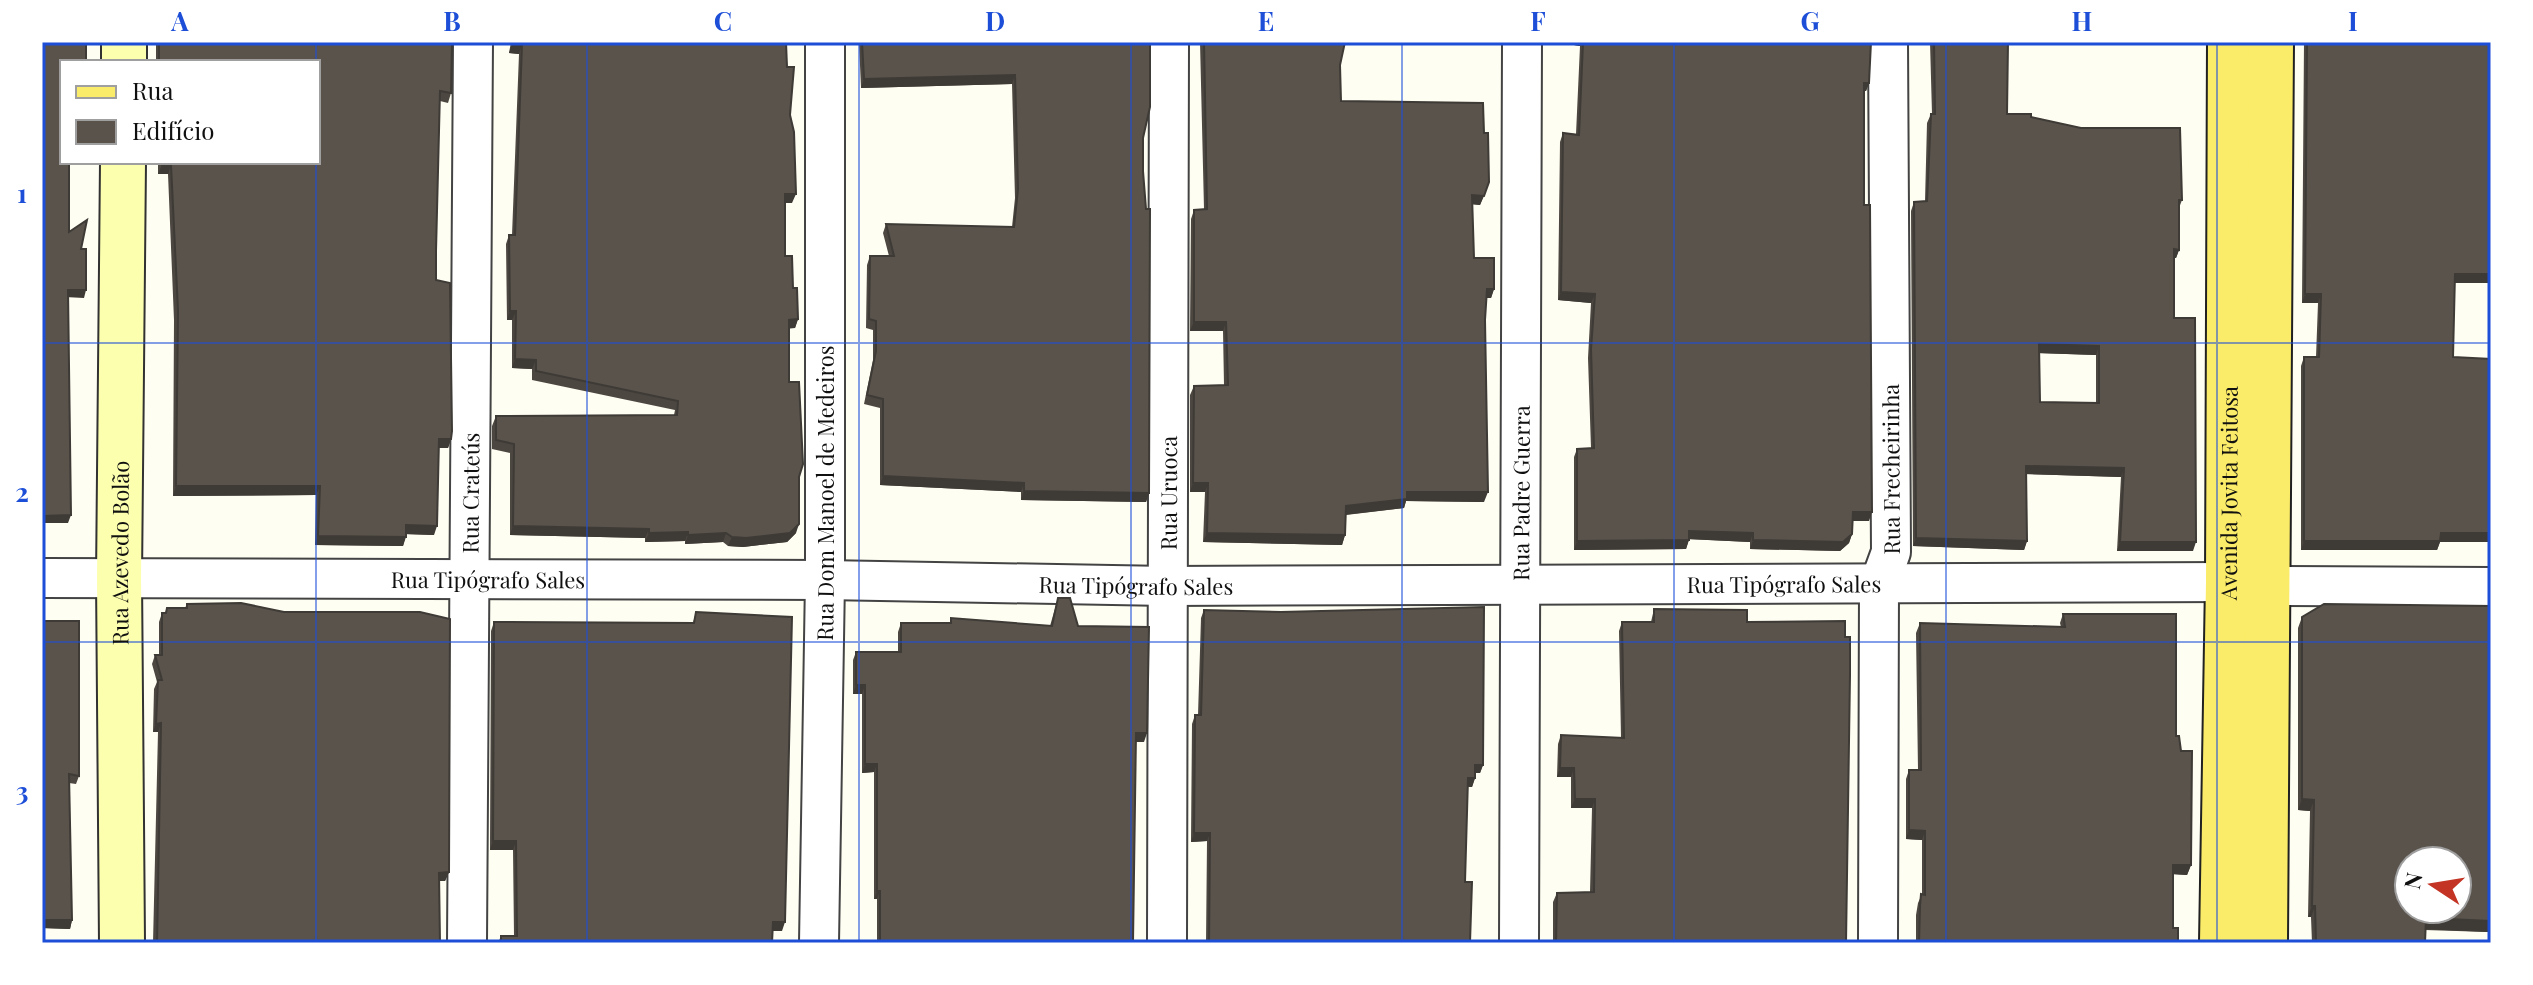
<svg xmlns="http://www.w3.org/2000/svg" width="2533" height="985" font-family="'Playfair Display',serif">
<style>
.lines{fill:none;stroke-linecap:round;stroke-linejoin:round}
.street-casing{stroke:#434343;stroke-width:42}
.secondary-casing{stroke:#323232;stroke-width:48}
.primary-casing{stroke:#212121;stroke-width:48}
.street{stroke:#fff;stroke-width:38}
.secondary{stroke:#fcffae;stroke-width:44}
.primary{stroke:#faec68;stroke-width:44}
.wall{fill:#4d4741;fill-rule:evenodd}
.shaded-wall{fill:#3e3a35}
.building{fill:#59534c;stroke:#3e3a35;stroke-width:2;fill-rule:evenodd}
.grid{fill:none;stroke:#1d4ed8;stroke-width:2;stroke-opacity:0.55}
.labels{text-anchor:middle;dominant-baseline:central;stroke-width:8;stroke-linejoin:round;paint-order:stroke}
.street-label{font-size:22px;fill:#101010;stroke:#fff}
.neatline{fill:none;stroke:#1d4ed8;stroke-width:3}
.grid-label{font-size:26px;text-anchor:middle;font-weight:bold;fill:#1d4ed8}
</style>
<rect width="100%" height="100%" fill="#fffef3"/>
<g class="lines">
<g class="street-casing">
<g id="street">
<path id="s1" d="M 42,578 L 825,580 L 1167,586 L 2228,582"/>
<path d="M 2268,586 L 2491,587"/>
<path id="s2" d="M 467,943 L 473,42"/>
<path id="s3" d="M 819,943 L 825,580 L 825,42"/>
<path id="s4" d="M 1167,943 L 1169,42"/>
<path id="s5" d="M 1519,943 L 1522,42"/>
<path id="s6" d="M 1878,943 L 1879,585 L 1891,552 L 1888,42"/>
</g>
</g>
<g class="secondary-casing">
<g id="secondary">
<path d="M 124,62 L 124,42"/>
<path id="s7" d="M 122,943 L 119,578 L 123,162"/>
</g>
</g>
<g class="primary-casing">
<g id="primary">
<path id="s8" d="M 2222,943 L 2228,582 L 2230,42"/>
<path d="M 2265,943 L 2271,42"/>
</g>
</g>
<use href="#street" class="street"/>
<use href="#secondary" class="secondary"/>
<use href="#primary" class="primary"/>
</g>
<path class="wall" d="M 156,42 L 452,42 L 451,93 L 448,103 L 440,101 L 436,251 L 436,280 L 451,439 L 448,448 L 439,448 L 434,535 L 406,534 L 403,546 L 315,545 L 316,495 L 173,496 L 174,320 L 168,174 L 158,174 L 158,162 L 318,162 L 318,62 L 156,62 Z
M 511,42 L 786,42 L 790,115 L 792,203 L 785,203 L 785,256 L 793,288 L 798,319 L 795,328 L 789,328 L 789,382 L 799,477 L 796,533 L 787,542 L 743,547 L 728,546 L 723,542 L 685,544 L 685,541 L 645,542 L 645,538 L 510,535 L 510,453 L 492,449 L 492,426 L 496,416 L 674,415 L 675,410 L 532,380 L 532,369 L 512,368 L 512,320 L 507,320 L 506,244 L 509,235 L 512,235 L 519,54 L 509,53 Z
M 859,42 L 1150,42 L 1143,138 L 1149,493 L 1146,502 L 1021,500 L 1021,492 L 880,485 L 880,408 L 864,404 L 873,360 L 873,330 L 866,328 L 867,265 L 870,256 L 889,256 L 883,233 L 886,224 L 1012,227 L 1015,198 L 1012,84 L 861,88 Z
M 1200,42 L 1345,42 L 1340,65 L 1341,101 L 1484,133 L 1489,182 L 1480,205 L 1472,204 L 1474,258 L 1494,289 L 1491,298 L 1486,298 L 1485,320 L 1484,502 L 1406,501 L 1404,508 L 1346,515 L 1345,535 L 1342,545 L 1203,542 L 1205,492 L 1190,492 L 1190,395 L 1194,386 L 1224,385 L 1223,331 L 1190,331 L 1191,219 L 1194,210 L 1204,209 Z
M 1574,42 L 1871,42 L 1869,83 L 1866,91 L 1864,91 L 1864,205 L 1869,521 L 1853,521 L 1852,534 L 1849,543 L 1840,551 L 1750,549 L 1750,542 L 1689,539 L 1686,549 L 1574,550 L 1574,457 L 1577,449 L 1591,448 L 1588,358 L 1591,303 L 1558,300 L 1560,142 L 1563,133 L 1576,134 L 1580,46 L 1574,45 Z
M 1930,42 L 2008,42 L 2007,114 L 2031,117 L 2182,200 L 2179,208 L 2179,250 L 2176,258 L 2174,258 L 2174,318 L 2193,551 L 2117,551 L 2121,477 L 2026,474 L 2027,541 L 2024,550 L 1913,546 L 1911,211 L 1914,202 L 1925,201 L 1927,123 L 1931,114 L 1932,114 ZM 2039,353 L 2096,355 L 2096,403 L 2040,402 Z
M 2304,42 L 2491,42 L 2455,283 L 2440,542 L 2437,550 L 2301,550 L 2301,366 L 2304,357 L 2316,357 L 2318,303 L 2302,303 Z
M 1058,598 L 1078,626 L 1144,742 L 1135,742 L 1133,943 L 877,943 L 877,899 L 874,899 L 874,772 L 862,773 L 862,694 L 853,694 L 853,660 L 856,652 L 898,652 L 898,632 L 901,623 L 950,623 L 951,618 L 1050,626 Z
M 187,604 L 449,872 L 445,881 L 439,881 L 440,943 L 153,943 L 158,732 L 153,732 L 154,689 L 157,682 L 152,664 L 155,655 L 159,655 L 159,622 L 162,613 L 165,613 L 167,608 L 185,608 Z
M 2491,606 L 2491,943 L 2488,943 L 2488,932 L 2425,930 L 2425,943 L 2312,943 L 2311,917 L 2308,917 L 2310,811 L 2298,810 L 2298,628 L 2302,617 Z
M 1654,609 L 1747,622 L 1846,943 L 1553,943 L 1553,902 L 1557,893 L 1590,892 L 1592,808 L 1571,808 L 1571,777 L 1557,777 L 1558,744 L 1561,735 L 1621,738 L 1619,631 L 1622,622 L 1651,622 Z
M 1204,610 L 1483,765 L 1480,773 L 1475,773 L 1475,778 L 1472,787 L 1468,787 L 1465,882 L 1470,943 L 1206,943 L 1207,841 L 1191,842 L 1192,724 L 1195,715 L 1198,715 L 1201,618 Z
M 696,612 L 782,931 L 773,931 L 772,943 L 498,943 L 501,936 L 514,936 L 513,850 L 490,850 L 491,631 L 494,622 L 693,623 Z
M 2063,614 L 2176,736 L 2191,865 L 2187,875 L 2173,874 L 2173,928 L 2178,943 L 1916,943 L 1916,915 L 1918,903 L 1922,894 L 1922,840 L 1906,839 L 1906,779 L 1909,770 L 1918,770 L 1916,633 L 1920,623 L 2061,627 L 2060,623 Z
M 42,621 L 79,776 L 76,784 L 69,783 L 72,920 L 70,929 L 42,928 Z"/>
<path class="shaded-wall" d="M 1575,42 L 1581,42 L 1580,46 L 1574,45 Z
M 512,44 L 522,44 L 519,54 L 509,53 Z
M 1015,75 L 1012,84 L 861,88 L 864,79 Z
M 1864,83 L 1869,83 L 1866,91 L 1861,91 Z
M 162,165 L 171,165 L 168,174 L 158,174 Z
M 785,194 L 796,194 L 792,203 L 782,203 Z
M 1472,195 L 1484,196 L 1480,205 L 1469,204 Z
M 2174,249 L 2179,250 L 2176,258 L 2171,258 Z
M 2455,274 L 2491,274 L 2491,283 L 2452,283 Z
M 1487,289 L 1494,289 L 1491,298 L 1483,298 Z
M 68,290 L 86,290 L 84,298 L 65,297 Z
M 1561,292 L 1595,294 L 1591,303 L 1558,300 Z
M 2305,294 L 2321,294 L 2318,303 L 2302,303 Z
M 510,311 L 516,311 L 512,320 L 507,320 Z
M 798,319 L 795,328 L 785,329 L 789,320 Z
M 1194,322 L 1226,322 L 1223,331 L 1190,331 Z
M 2039,344 L 2099,346 L 2096,355 L 2035,353 Z
M 515,359 L 536,360 L 532,369 L 512,368 Z
M 439,439 L 451,439 L 448,448 L 436,448 Z
M 2026,466 L 2124,468 L 2121,477 L 2022,474 Z
M 883,476 L 1024,483 L 1021,492 L 880,485 Z
M 1193,483 L 1208,483 L 1205,492 L 1190,492 Z
M 176,486 L 320,486 L 316,495 L 173,496 Z
M 1024,491 L 1149,493 L 1146,502 L 1021,500 Z
M 1407,492 L 1488,492 L 1484,502 L 1406,501 L 1404,508 L 1343,515 L 1346,506 Z
M 1853,512 L 1872,512 L 1869,521 L 1850,521 Z
M 71,515 L 68,523 L 42,523 L 42,516 Z
M 799,524 L 796,533 L 787,542 L 743,547 L 728,546 L 732,537 Z
M 406,525 L 437,526 L 434,535 L 403,534 Z
M 513,526 L 649,529 L 645,538 L 510,535 Z
M 1689,531 L 1753,533 L 1750,542 L 1686,539 Z
M 688,532 L 685,541 L 645,542 L 649,533 Z
M 726,533 L 723,542 L 685,544 L 688,535 Z
M 1207,533 L 1345,535 L 1342,545 L 1203,542 Z
M 2441,533 L 2491,533 L 2491,542 L 2440,542 L 2437,550 L 2301,550 L 2304,541 Z
M 1852,534 L 1849,543 L 1840,551 L 1750,549 L 1753,540 Z
M 318,536 L 406,537 L 403,546 L 315,545 Z
M 1916,538 L 2027,541 L 2024,550 L 1913,546 Z
M 1689,540 L 1686,549 L 1574,550 L 1577,541 Z
M 2120,542 L 2196,542 L 2193,551 L 2117,551 Z
M 856,685 L 865,685 L 862,694 L 853,694 Z
M 161,723 L 158,732 L 153,732 L 156,724 Z
M 1136,733 L 1147,733 L 1144,742 L 1132,742 Z
M 865,764 L 877,764 L 874,772 L 862,773 Z
M 1475,765 L 1483,765 L 1480,773 L 1472,773 Z
M 1560,768 L 1574,768 L 1571,777 L 1557,777 Z
M 1468,778 L 1475,778 L 1472,787 L 1465,786 Z
M 1575,799 L 1595,799 L 1592,808 L 1571,808 Z
M 2302,799 L 2314,800 L 2310,811 L 2298,810 Z
M 1909,830 L 1925,831 L 1922,840 L 1906,839 Z
M 1194,833 L 1210,833 L 1207,841 L 1191,842 Z
M 493,841 L 516,841 L 513,850 L 490,850 Z
M 2173,865 L 2191,865 L 2187,875 L 2170,874 Z
M 449,872 L 445,881 L 435,881 L 439,873 Z
M 877,891 L 880,891 L 877,899 L 874,899 Z
M 2312,906 L 2315,906 L 2311,917 L 2308,917 Z
M 2426,918 L 2491,921 L 2491,924 L 2488,932 L 2422,929 Z
M 42,920 L 72,920 L 70,929 L 42,928 Z
M 773,922 L 785,922 L 782,931 L 770,931 Z"/>
<path class="building" d="M 42,42 L 86,42 L 86,62 L 62,62 L 62,162 L 69,162 L 69,232 L 87,220 L 81,249 L 86,249 L 86,290 L 68,290 L 71,515 L 42,516 Z
M 159,42 L 452,42 L 451,93 L 440,91 L 436,251 L 436,280 L 450,283 L 452,431 L 451,439 L 439,439 L 437,526 L 406,525 L 406,537 L 318,536 L 320,486 L 176,486 L 178,311 L 171,165 L 162,165 L 162,162 L 318,162 L 318,62 L 173,62 L 173,60 L 159,60 Z
M 513,42 L 786,42 L 787,67 L 794,67 L 790,115 L 794,132 L 796,194 L 785,194 L 785,256 L 792,256 L 793,288 L 797,288 L 798,319 L 789,320 L 789,382 L 799,382 L 803,464 L 799,477 L 799,524 L 790,533 L 746,538 L 732,537 L 726,533 L 688,535 L 688,532 L 649,533 L 649,529 L 513,526 L 514,444 L 496,440 L 496,416 L 677,415 L 678,401 L 536,371 L 536,360 L 515,359 L 516,311 L 510,311 L 509,235 L 515,235 L 522,44 L 512,44 Z
M 862,42 L 1150,42 L 1150,107 L 1143,138 L 1143,171 L 1146,209 L 1150,209 L 1149,493 L 1024,491 L 1024,483 L 883,476 L 883,399 L 867,395 L 876,351 L 876,321 L 869,319 L 870,256 L 894,256 L 886,224 L 1014,227 L 1018,189 L 1015,75 L 864,79 Z
M 1204,42 L 1345,42 L 1340,65 L 1341,101 L 1483,103 L 1484,133 L 1488,133 L 1489,182 L 1484,196 L 1472,195 L 1474,258 L 1494,258 L 1494,289 L 1487,289 L 1485,320 L 1488,492 L 1407,492 L 1407,499 L 1346,506 L 1345,535 L 1207,533 L 1208,483 L 1193,483 L 1194,386 L 1228,385 L 1226,322 L 1194,322 L 1194,210 L 1207,209 Z
M 1583,42 L 1871,42 L 1869,83 L 1864,83 L 1864,205 L 1870,205 L 1872,512 L 1853,512 L 1852,534 L 1843,542 L 1753,540 L 1753,533 L 1689,531 L 1689,540 L 1577,541 L 1577,449 L 1594,448 L 1591,349 L 1595,294 L 1561,292 L 1563,133 L 1579,135 Z
M 1934,42 L 2008,42 L 2007,114 L 2031,114 L 2031,117 L 2081,128 L 2180,128 L 2182,200 L 2179,200 L 2179,250 L 2174,249 L 2174,318 L 2195,318 L 2196,542 L 2120,542 L 2124,468 L 2026,466 L 2027,541 L 1916,538 L 1914,202 L 1927,201 L 1931,114 L 1935,114 ZM 2039,344 L 2099,346 L 2099,403 L 2040,402 Z
M 2307,42 L 2491,42 L 2491,274 L 2455,274 L 2453,357 L 2491,359 L 2491,533 L 2441,533 L 2440,541 L 2304,541 L 2304,357 L 2319,357 L 2321,294 L 2305,294 Z
M 1058,598 L 1070,598 L 1078,626 L 1149,627 L 1147,733 L 1136,733 L 1133,943 L 880,943 L 880,891 L 877,891 L 877,764 L 865,764 L 865,685 L 856,685 L 856,652 L 901,652 L 901,623 L 951,623 L 951,618 L 1052,626 Z
M 241,603 L 284,612 L 420,612 L 450,619 L 449,872 L 439,873 L 440,943 L 157,943 L 161,723 L 156,724 L 158,680 L 162,680 L 155,655 L 162,655 L 162,613 L 166,613 L 167,608 L 187,608 L 187,604 Z
M 2324,604 L 2491,606 L 2491,921 L 2426,918 L 2425,943 L 2316,943 L 2315,906 L 2312,906 L 2314,800 L 2302,799 L 2302,617 ZM 2409,861 L 2457,861 L 2457,909 L 2409,909 Z
M 1484,607 L 1483,765 L 1475,765 L 1475,778 L 1468,778 L 1465,882 L 1472,882 L 1470,943 L 1209,943 L 1210,833 L 1194,833 L 1195,715 L 1201,715 L 1204,610 L 1281,612 Z
M 1654,609 L 1747,610 L 1747,622 L 1845,621 L 1845,637 L 1850,637 L 1850,675 L 1846,943 L 1556,943 L 1557,893 L 1594,892 L 1595,799 L 1575,799 L 1574,768 L 1560,768 L 1561,735 L 1624,738 L 1622,622 L 1654,622 Z
M 696,612 L 792,617 L 785,922 L 773,922 L 772,943 L 501,943 L 501,936 L 517,936 L 516,841 L 493,841 L 494,622 L 694,623 Z
M 2063,614 L 2176,614 L 2176,736 L 2179,736 L 2181,751 L 2192,751 L 2191,865 L 2173,865 L 2173,928 L 2178,928 L 2178,943 L 1919,943 L 1920,906 L 1921,894 L 1925,895 L 1925,831 L 1909,830 L 1909,770 L 1921,770 L 1920,623 L 2065,627 Z
M 42,621 L 79,621 L 79,776 L 69,774 L 72,920 L 42,920 Z"/>
<path class="grid" d="M 316,42 L 316,62M 587,42 L 587,943M 859,42 L 859,943M 1131,42 L 1131,943M 1402,42 L 1402,943M 1674,42 L 1674,943M 1946,42 L 1946,943M 2217,42 L 2217,943M 316,162 L 316,943M 42,343 L 2491,343M 42,642 L 2491,642"/>
<g class="labels">
<g class="street-label">
<text stroke="none"><textPath href="#s6" startOffset="476">Rua Frecheirinha</textPath></text>
<text stroke="none"><textPath href="#s2" startOffset="450">Rua Crateús</textPath></text>
<text stroke="none"><textPath href="#s3" startOffset="450">Rua Dom Manoel de Medeiros</textPath></text>
<text stroke="none"><textPath href="#s4" startOffset="450">Rua Uruoca</textPath></text>
<text stroke="none"><textPath href="#s5" startOffset="450">Rua Padre Guerra</textPath></text>
<text stroke="none"><textPath href="#s8" startOffset="450">Avenida Jovita Feitosa</textPath></text>
<text stroke="none"><textPath href="#s7" startOffset="390">Rua Azevedo Bolão</textPath></text>
<text stroke="none"><textPath href="#s1" startOffset="446">Rua Tipógrafo Sales</textPath></text>
<text stroke="none"><textPath href="#s1" startOffset="1094">Rua Tipógrafo Sales</textPath></text>
<text stroke="none"><textPath href="#s1" startOffset="1742">Rua Tipógrafo Sales</textPath></text>
</g>
</g>
<rect width="2533" height="985" fill="none" stroke="#ffffff" stroke-width="88"/>
<rect x="60" y="60" width="260" height="104" fill="#ffffff" stroke="#9f9f9f" stroke-width="2"/>
<rect x="76" y="86" width="40" height="12" fill="#faec68" stroke="#9f9f9f" stroke-width="2"/>
<text x="132" y="100" font-size="24" fill="#101010">Rua</text>
<rect x="76" y="120" width="40" height="24" fill="#59534c" stroke="#9f9f9f" stroke-width="2"/>
<text x="132" y="140" font-size="24" fill="#101010">Edifício</text>
<g transform="translate(2433 885) rotate(282)"><circle r="38" fill="#ffffff" stroke="#9f9f9f" stroke-width="2"/>
<path d="M0-6L14 30L0 20L-14 30Z" fill="#c33424"/>
<text y="-12" font-size="22" font-weight="bold" text-anchor="middle" fill="#101010">N</text>
</g>
<rect x="44" y="44" width="2445" height="897" class="neatline"/>
<g class="grid-label">
<text x="180" y="31">A</text>
<text x="452" y="31">B</text>
<text x="723" y="31">C</text>
<text x="995" y="31">D</text>
<text x="1266" y="31">E</text>
<text x="1538" y="31">F</text>
<text x="1810" y="31">G</text>
<text x="2082" y="31">H</text>
<text x="2353" y="31">I</text>
<text x="22" y="203">1</text>
<text x="22" y="502">2</text>
<text x="22" y="801">3</text>
</g>
</svg>
